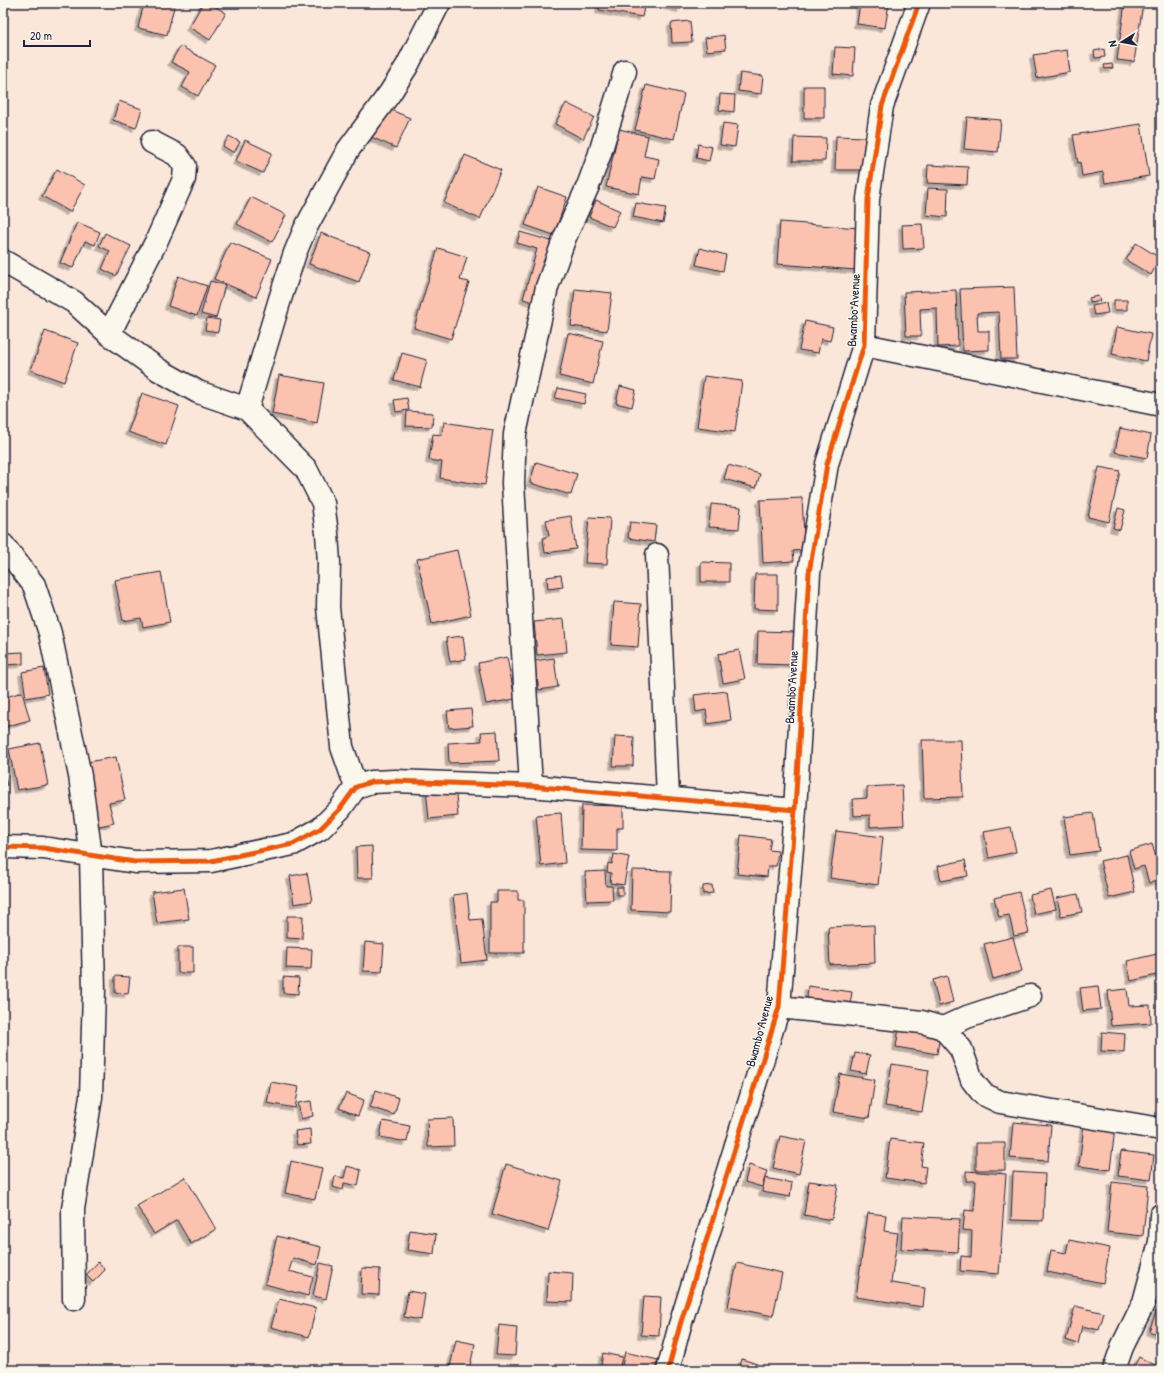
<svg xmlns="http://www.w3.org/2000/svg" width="1164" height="1373" font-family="'Patrick Hand',sans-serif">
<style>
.building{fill:#fbc2af;stroke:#22223b;filter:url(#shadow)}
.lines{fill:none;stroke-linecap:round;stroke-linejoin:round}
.street-casing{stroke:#22223b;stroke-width:25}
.street{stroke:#fbf7ec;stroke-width:22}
.cycleway-casing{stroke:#fbf7ec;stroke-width:8}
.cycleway{stroke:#e8590c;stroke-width:5}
.labels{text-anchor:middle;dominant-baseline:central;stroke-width:3;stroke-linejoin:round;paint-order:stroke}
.street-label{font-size:13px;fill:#22223b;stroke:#fbf7ec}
</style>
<defs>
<filter id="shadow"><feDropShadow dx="-3.5" dy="3.5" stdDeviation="0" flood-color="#0004"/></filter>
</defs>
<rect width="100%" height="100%" fill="#fbe7da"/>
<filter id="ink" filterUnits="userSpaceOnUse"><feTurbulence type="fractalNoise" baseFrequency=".025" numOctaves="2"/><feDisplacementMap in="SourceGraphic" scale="8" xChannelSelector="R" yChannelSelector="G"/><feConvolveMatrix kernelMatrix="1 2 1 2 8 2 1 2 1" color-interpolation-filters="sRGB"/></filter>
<g filter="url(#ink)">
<path class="building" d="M 144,3 L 175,3 L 167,35 L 138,28 Z
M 203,3 L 209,3 L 226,13 L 210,40 L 189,27 Z
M 600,3 L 645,3 L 642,17 L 599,10 Z
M 656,3 L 682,3 L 681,9 Z
M 860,3 L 889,3 L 885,28 L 857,24 Z
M 1125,3 L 1143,4 L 1134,62 L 1117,60 Z
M 690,21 L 692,42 L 672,43 L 671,23 Z
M 724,35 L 726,49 L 707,51 L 705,38 Z
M 180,46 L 215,65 L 198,96 L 182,87 L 190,72 L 171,62 Z
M 835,47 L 855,48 L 853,76 L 833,74 Z
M 1104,49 L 1105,57 L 1095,58 L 1094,51 Z
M 1067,50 L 1070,72 L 1037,78 L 1033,55 Z
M 1112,64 L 1113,68 L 1105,69 L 1104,65 Z
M 740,73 L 763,76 L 761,94 L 738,91 Z
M 646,85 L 684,94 L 674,139 L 635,130 Z
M 804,86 L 824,86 L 824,118 L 804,118 Z
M 720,94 L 735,95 L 734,112 L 719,110 Z
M 119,101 L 142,109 L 136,128 L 113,120 Z
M 566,103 L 594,117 L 583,139 L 555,124 Z
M 384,107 L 410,118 L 396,148 L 371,137 Z
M 967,117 L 1001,120 L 998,152 L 964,149 Z
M 723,123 L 738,125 L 735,147 L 720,145 Z
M 1141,124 L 1149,176 L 1105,183 L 1103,172 L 1082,176 L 1080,162 L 1078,163 L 1073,135 Z
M 619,129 L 648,136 L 644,156 L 659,159 L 655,179 L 642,177 L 639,194 L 606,187 Z
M 229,136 L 240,142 L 234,153 L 223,146 Z
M 836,136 L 865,137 L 864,170 L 835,170 Z
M 794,137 L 826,138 L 825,161 L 793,161 Z
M 245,140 L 272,153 L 263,173 L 236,161 Z
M 698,144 L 712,147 L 709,161 L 696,158 Z
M 465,155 L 501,170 L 480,219 L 444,203 Z
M 928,165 L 968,167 L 967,185 L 927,183 Z
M 57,169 L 85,185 L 70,212 L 42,196 Z
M 538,187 L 567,197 L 554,235 L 525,225 Z
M 928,188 L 948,189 L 947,217 L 926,215 Z
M 251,197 L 286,215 L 272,242 L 237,224 Z
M 596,200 L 620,211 L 613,227 L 589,217 Z
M 636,203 L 666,208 L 663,223 L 633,217 Z
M 77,222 L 100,232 L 95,245 L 85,241 L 73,268 L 60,263 Z
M 780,222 L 859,228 L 856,270 L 777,264 Z
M 922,224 L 924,248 L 903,249 L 902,225 Z
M 520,232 L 555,242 L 537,303 L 523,299 L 537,249 L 517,243 Z
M 105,233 L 131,246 L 116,276 L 102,269 L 110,251 L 99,246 Z
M 321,233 L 370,252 L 359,282 L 309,264 Z
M 230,242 L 272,259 L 256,297 L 214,279 Z
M 1136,243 L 1160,258 L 1151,275 L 1126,260 Z
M 438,248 L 467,257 L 460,280 L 469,282 L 451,339 L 414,328 Z
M 700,248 L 726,255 L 723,271 L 696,265 Z
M 178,276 L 207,286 L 197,316 L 168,306 Z
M 210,281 L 225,285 L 216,318 L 201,314 Z
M 1014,287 L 1017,359 L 1001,359 L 999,312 L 977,313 L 978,331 L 989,331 L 989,350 L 963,351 L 960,289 Z
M 575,289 L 612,293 L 607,331 L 571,326 Z
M 956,290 L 958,346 L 938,347 L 937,308 L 920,309 L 921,336 L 906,336 L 904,292 Z
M 1098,296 L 1100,301 L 1091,303 L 1089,298 Z
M 1114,300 L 1127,300 L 1127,310 L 1114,310 Z
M 1106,303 L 1108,313 L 1094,315 L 1092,306 Z
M 207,318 L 220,320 L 218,332 L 205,330 Z
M 805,321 L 833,327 L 830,341 L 821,339 L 818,353 L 799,350 Z
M 1117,327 L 1151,334 L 1146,361 L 1112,354 Z
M 45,331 L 78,343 L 64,382 L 31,370 Z
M 568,333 L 603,341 L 593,384 L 559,376 Z
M 402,353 L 427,360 L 420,387 L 394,380 Z
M 279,375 L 324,383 L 317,423 L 272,414 Z
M 704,376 L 742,381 L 735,432 L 697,427 Z
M 620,386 L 636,390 L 632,407 L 616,403 Z
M 558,388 L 586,394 L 584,404 L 555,398 Z
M 142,393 L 179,406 L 166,445 L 128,432 Z
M 407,398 L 409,410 L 396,412 L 394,400 Z
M 407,411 L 433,413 L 432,427 L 406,426 Z
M 444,422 L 493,430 L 485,485 L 440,478 L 442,462 L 429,460 L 433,434 L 442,435 Z
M 1120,428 L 1151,435 L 1147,458 L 1115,452 Z
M 536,462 L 577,474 L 571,495 L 530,483 Z
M 728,465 L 760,474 L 756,488 L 724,479 Z
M 1099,467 L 1120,471 L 1109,522 L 1088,517 Z
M 802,498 L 805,550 L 793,551 L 794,561 L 763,563 L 760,500 Z
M 711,504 L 741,507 L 739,529 L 709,527 Z
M 1118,508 L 1125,510 L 1120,530 L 1113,528 Z
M 571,516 L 576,549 L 545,553 L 543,538 L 549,536 L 546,520 Z
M 589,517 L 610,518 L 607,564 L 585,563 Z
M 630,522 L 656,525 L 654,542 L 628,538 Z
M 457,550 L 471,615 L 432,624 L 417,559 Z
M 701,562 L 729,563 L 729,582 L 701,582 Z
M 161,572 L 170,622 L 143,627 L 141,618 L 123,621 L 115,580 Z
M 755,574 L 778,574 L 778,610 L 754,609 Z
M 561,575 L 563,587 L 548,589 L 547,577 Z
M 614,602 L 641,604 L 638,647 L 611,645 Z
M 564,619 L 567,652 L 537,655 L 534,622 Z
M 758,631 L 797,632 L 796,665 L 757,664 Z
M 463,636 L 466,659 L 450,662 L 446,638 Z
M 739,650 L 745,679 L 723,683 L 718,654 Z
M 23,652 L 23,664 L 3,665 L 3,653 Z
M 507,657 L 515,699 L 486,704 L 478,663 Z
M 554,658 L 558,687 L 539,690 L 534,661 Z
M 44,668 L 48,694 L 26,698 L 22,672 Z
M 727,691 L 731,720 L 708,724 L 706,710 L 696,712 L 694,695 Z
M 22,692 L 30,720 L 4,727 L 3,698 Z
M 471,709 L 473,726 L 449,728 L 447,711 Z
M 497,731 L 499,761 L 449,763 L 448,743 L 482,741 L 481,732 Z
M 615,736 L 634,737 L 633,766 L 613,766 Z
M 922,740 L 961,740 L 963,797 L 924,798 Z
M 40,743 L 48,785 L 17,790 L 9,749 Z
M 116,757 L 125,800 L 109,803 L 114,823 L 95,827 L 82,763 Z
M 3,769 L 7,785 L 3,786 Z
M 455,785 L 458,816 L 429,819 L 426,788 Z
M 902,785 L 904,825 L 870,827 L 870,815 L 854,816 L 853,799 L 867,798 L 867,787 Z
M 582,805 L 623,806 L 623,828 L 617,828 L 617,851 L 581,850 Z
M 561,813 L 565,863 L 541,866 L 536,815 Z
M 1093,813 L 1099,851 L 1070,855 L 1064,817 Z
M 1011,827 L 1016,852 L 989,858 L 984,832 Z
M 836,831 L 883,837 L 878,885 L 830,878 Z
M 741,835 L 771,839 L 769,850 L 778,851 L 776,866 L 768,866 L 767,877 L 737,874 Z
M 1152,844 L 1161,873 L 1161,880 L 1149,883 L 1144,866 L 1134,869 L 1129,851 Z
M 372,846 L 373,878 L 357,878 L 356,847 Z
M 614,854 L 629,857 L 624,885 L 610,883 L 611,873 L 607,872 L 608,863 L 612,864 Z
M 1127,855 L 1135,892 L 1109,898 L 1100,861 Z
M 965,860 L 968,876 L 941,881 L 938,866 Z
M 632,870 L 671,871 L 670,912 L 631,910 Z
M 605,871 L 606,886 L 612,886 L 613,900 L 587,901 L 585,872 Z
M 307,873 L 312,901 L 294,904 L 290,876 Z
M 712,885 L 713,893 L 703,894 L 703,886 Z
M 617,887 L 623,887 L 623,895 L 617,895 Z
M 184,888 L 189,919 L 157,923 L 152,892 Z
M 1051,890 L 1056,909 L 1034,914 L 1030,895 Z
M 497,891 L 518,891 L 518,900 L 524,900 L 524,953 L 490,953 L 490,902 L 497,902 Z
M 1019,892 L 1029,933 L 1014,936 L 1009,915 L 999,917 L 994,898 Z
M 467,893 L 470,920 L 482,919 L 487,960 L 461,963 L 453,895 Z
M 1078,894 L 1082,912 L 1061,916 L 1057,898 Z
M 287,916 L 303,916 L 302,939 L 287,938 Z
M 874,925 L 875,963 L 830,965 L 828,927 Z
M 1013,937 L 1022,971 L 993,979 L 984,944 Z
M 365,942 L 384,944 L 382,972 L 363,971 Z
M 178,947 L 193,947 L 193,973 L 178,973 Z
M 287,948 L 312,949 L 311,969 L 286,968 Z
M 1161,953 L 1161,974 L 1131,981 L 1127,961 Z
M 115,976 L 130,977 L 128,994 L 115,993 Z
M 947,976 L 953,1002 L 939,1006 L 933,980 Z
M 283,977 L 299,978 L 298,994 L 283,993 Z
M 808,986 L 852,992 L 850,1005 L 807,998 Z
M 1098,986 L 1101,1009 L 1083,1011 L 1080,988 Z
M 1127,989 L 1129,1006 L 1150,1005 L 1151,1023 L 1111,1026 L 1108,991 Z
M 899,1028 L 940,1035 L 937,1054 L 896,1047 Z
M 1102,1032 L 1125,1034 L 1124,1052 L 1101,1051 Z
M 855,1053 L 870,1055 L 866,1074 L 851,1071 Z
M 892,1064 L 929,1070 L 922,1112 L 885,1106 Z
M 840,1074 L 875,1080 L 869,1118 L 833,1112 Z
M 271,1082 L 299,1087 L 295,1108 L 267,1103 Z
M 376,1090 L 399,1098 L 394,1115 L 370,1107 Z
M 346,1093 L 364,1100 L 358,1116 L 339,1108 Z
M 311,1101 L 313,1116 L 301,1119 L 298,1103 Z
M 453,1118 L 454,1146 L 428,1147 L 427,1119 Z
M 383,1121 L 410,1126 L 407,1142 L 380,1137 Z
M 1013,1122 L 1051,1125 L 1048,1161 L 1010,1158 Z
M 1084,1125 L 1115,1129 L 1110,1170 L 1079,1166 Z
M 310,1129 L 311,1144 L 297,1145 L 295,1131 Z
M 780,1136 L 806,1141 L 799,1174 L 773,1168 Z
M 890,1139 L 924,1143 L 921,1166 L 926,1167 L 924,1183 L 885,1178 Z
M 976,1143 L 1005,1143 L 1005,1170 L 976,1170 Z
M 1121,1151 L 1154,1155 L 1151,1180 L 1118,1176 Z
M 291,1161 L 322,1168 L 315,1199 L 285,1193 Z
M 506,1164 L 562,1181 L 548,1231 L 492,1214 Z
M 749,1165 L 767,1171 L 762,1187 L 745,1182 Z
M 347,1166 L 361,1170 L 358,1186 L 344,1183 L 343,1190 L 333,1187 L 335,1176 L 344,1178 Z
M 966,1171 L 1006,1174 L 999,1274 L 960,1271 L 961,1256 L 971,1257 L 972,1231 L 963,1230 L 965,1210 L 974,1211 L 976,1181 L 966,1181 Z
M 1013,1172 L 1045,1174 L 1043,1221 L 1011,1220 Z
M 185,1177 L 216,1229 L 191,1244 L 177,1220 L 154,1234 L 137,1206 Z
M 765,1178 L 792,1183 L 790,1197 L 762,1192 Z
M 809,1181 L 838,1185 L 832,1220 L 804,1215 Z
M 1112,1182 L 1148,1186 L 1143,1236 L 1107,1232 Z
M 868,1213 L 886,1215 L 884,1231 L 898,1233 L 891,1283 L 925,1288 L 923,1307 L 856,1297 Z
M 903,1216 L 960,1219 L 958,1252 L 901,1249 Z
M 410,1230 L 436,1234 L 434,1254 L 407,1250 Z
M 277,1236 L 321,1247 L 317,1265 L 293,1258 L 289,1271 L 313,1277 L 308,1296 L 265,1284 Z
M 1069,1240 L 1110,1248 L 1103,1283 L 1047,1272 L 1051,1250 L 1066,1253 Z
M 98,1262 L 105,1270 L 93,1282 L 86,1275 Z
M 320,1263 L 333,1266 L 326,1299 L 313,1296 Z
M 737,1263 L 782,1273 L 773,1316 L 728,1307 Z
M 362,1268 L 380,1269 L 379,1295 L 361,1294 Z
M 548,1271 L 573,1273 L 572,1302 L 547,1301 Z
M 408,1291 L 425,1294 L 421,1320 L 404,1317 Z
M 644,1296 L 661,1297 L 659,1336 L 641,1335 Z
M 279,1299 L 316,1308 L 309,1337 L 271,1327 Z
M 1161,1299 L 1161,1336 L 1149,1331 Z
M 1075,1306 L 1104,1313 L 1099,1330 L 1082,1326 L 1078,1344 L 1066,1340 Z
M 499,1325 L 517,1327 L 515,1356 L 496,1355 Z
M 456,1340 L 475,1344 L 469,1370 L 450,1367 Z
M 625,1352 L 658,1360 L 655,1370 L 621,1370 Z
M 603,1353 L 622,1357 L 619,1370 L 612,1370 L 601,1365 Z
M 1139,1357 L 1161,1368 L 1161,1370 L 1132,1370 Z
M 742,1359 L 757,1364 L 755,1370 L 739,1370 Z"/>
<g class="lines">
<g class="street-casing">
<path id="street" d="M 3,261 L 74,302 L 109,334 L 159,370 L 198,392 L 247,409 L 306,469 L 323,503 L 327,533 L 329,563 L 328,607 L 342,747 L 356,787
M 109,334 L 156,242 L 184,179 L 185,166 L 177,155 L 152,142
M 864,345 L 1161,405
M 247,409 L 280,299 L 295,253 L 305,229 L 348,150 L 390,93 L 407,66 L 439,3
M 3,545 L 34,585 L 50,633 L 80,776 L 91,856 L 94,990 L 91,1097 L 73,1209 L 74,1299
M 657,555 L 668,797
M 531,786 L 513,483 L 515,434 L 547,287 L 565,237 L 588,186 L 599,156 L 625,71
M 3,847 L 43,848 L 135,862 L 211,861 L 293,844 L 320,829 L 340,809 L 356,787 L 371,782 L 395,781 L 531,786 L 795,810
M 779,1007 L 922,1022 L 943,1028 L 961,1049 L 972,1080 L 983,1094 L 1000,1102 L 1161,1129
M 943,1028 L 967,1017 L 1030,996
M 668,1370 L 680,1325 L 779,1007 L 795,810 L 809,573 L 827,464 L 864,345 L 868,199 L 882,106 L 919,3
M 1114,1370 L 1122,1347 L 1144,1302 L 1160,1242 L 1161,1215"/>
</g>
<use href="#street" class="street"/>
<g class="cycleway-casing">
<path id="cycleway" d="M 3,847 L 43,848 L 135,862 L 211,861 L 293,844 L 320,829 L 340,809 L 356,787 L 371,782 L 395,781 L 531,786 L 795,810
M 668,1370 L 680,1325 L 779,1007 L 795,810 L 809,573 L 827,464 L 864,345 L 868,199 L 882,106 L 919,3"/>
</g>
<use href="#cycleway" class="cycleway"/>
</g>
</g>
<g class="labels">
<g class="street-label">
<text transform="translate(853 310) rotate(-87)">Bwambo Avenue</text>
<text transform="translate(791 687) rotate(-87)">Bwambo Avenue</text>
<text transform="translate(759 1031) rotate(-75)">Bwambo Avenue</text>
</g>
</g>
<rect width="1164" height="1373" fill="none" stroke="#fbf7ec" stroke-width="16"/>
<rect x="8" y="8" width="1148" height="1357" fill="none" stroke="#22223b" stroke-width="1.5" filter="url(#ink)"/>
<g transform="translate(1122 42) rotate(259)" stroke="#fbf7ec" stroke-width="3" paint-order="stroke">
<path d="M0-3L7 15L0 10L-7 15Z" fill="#22223b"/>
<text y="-6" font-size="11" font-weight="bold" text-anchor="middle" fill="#22223b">N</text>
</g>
<path d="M24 40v6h66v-6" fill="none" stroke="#22223b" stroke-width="2"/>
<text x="30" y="40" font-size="12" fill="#22223b" stroke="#fbf7ec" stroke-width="3" paint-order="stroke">20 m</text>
</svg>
